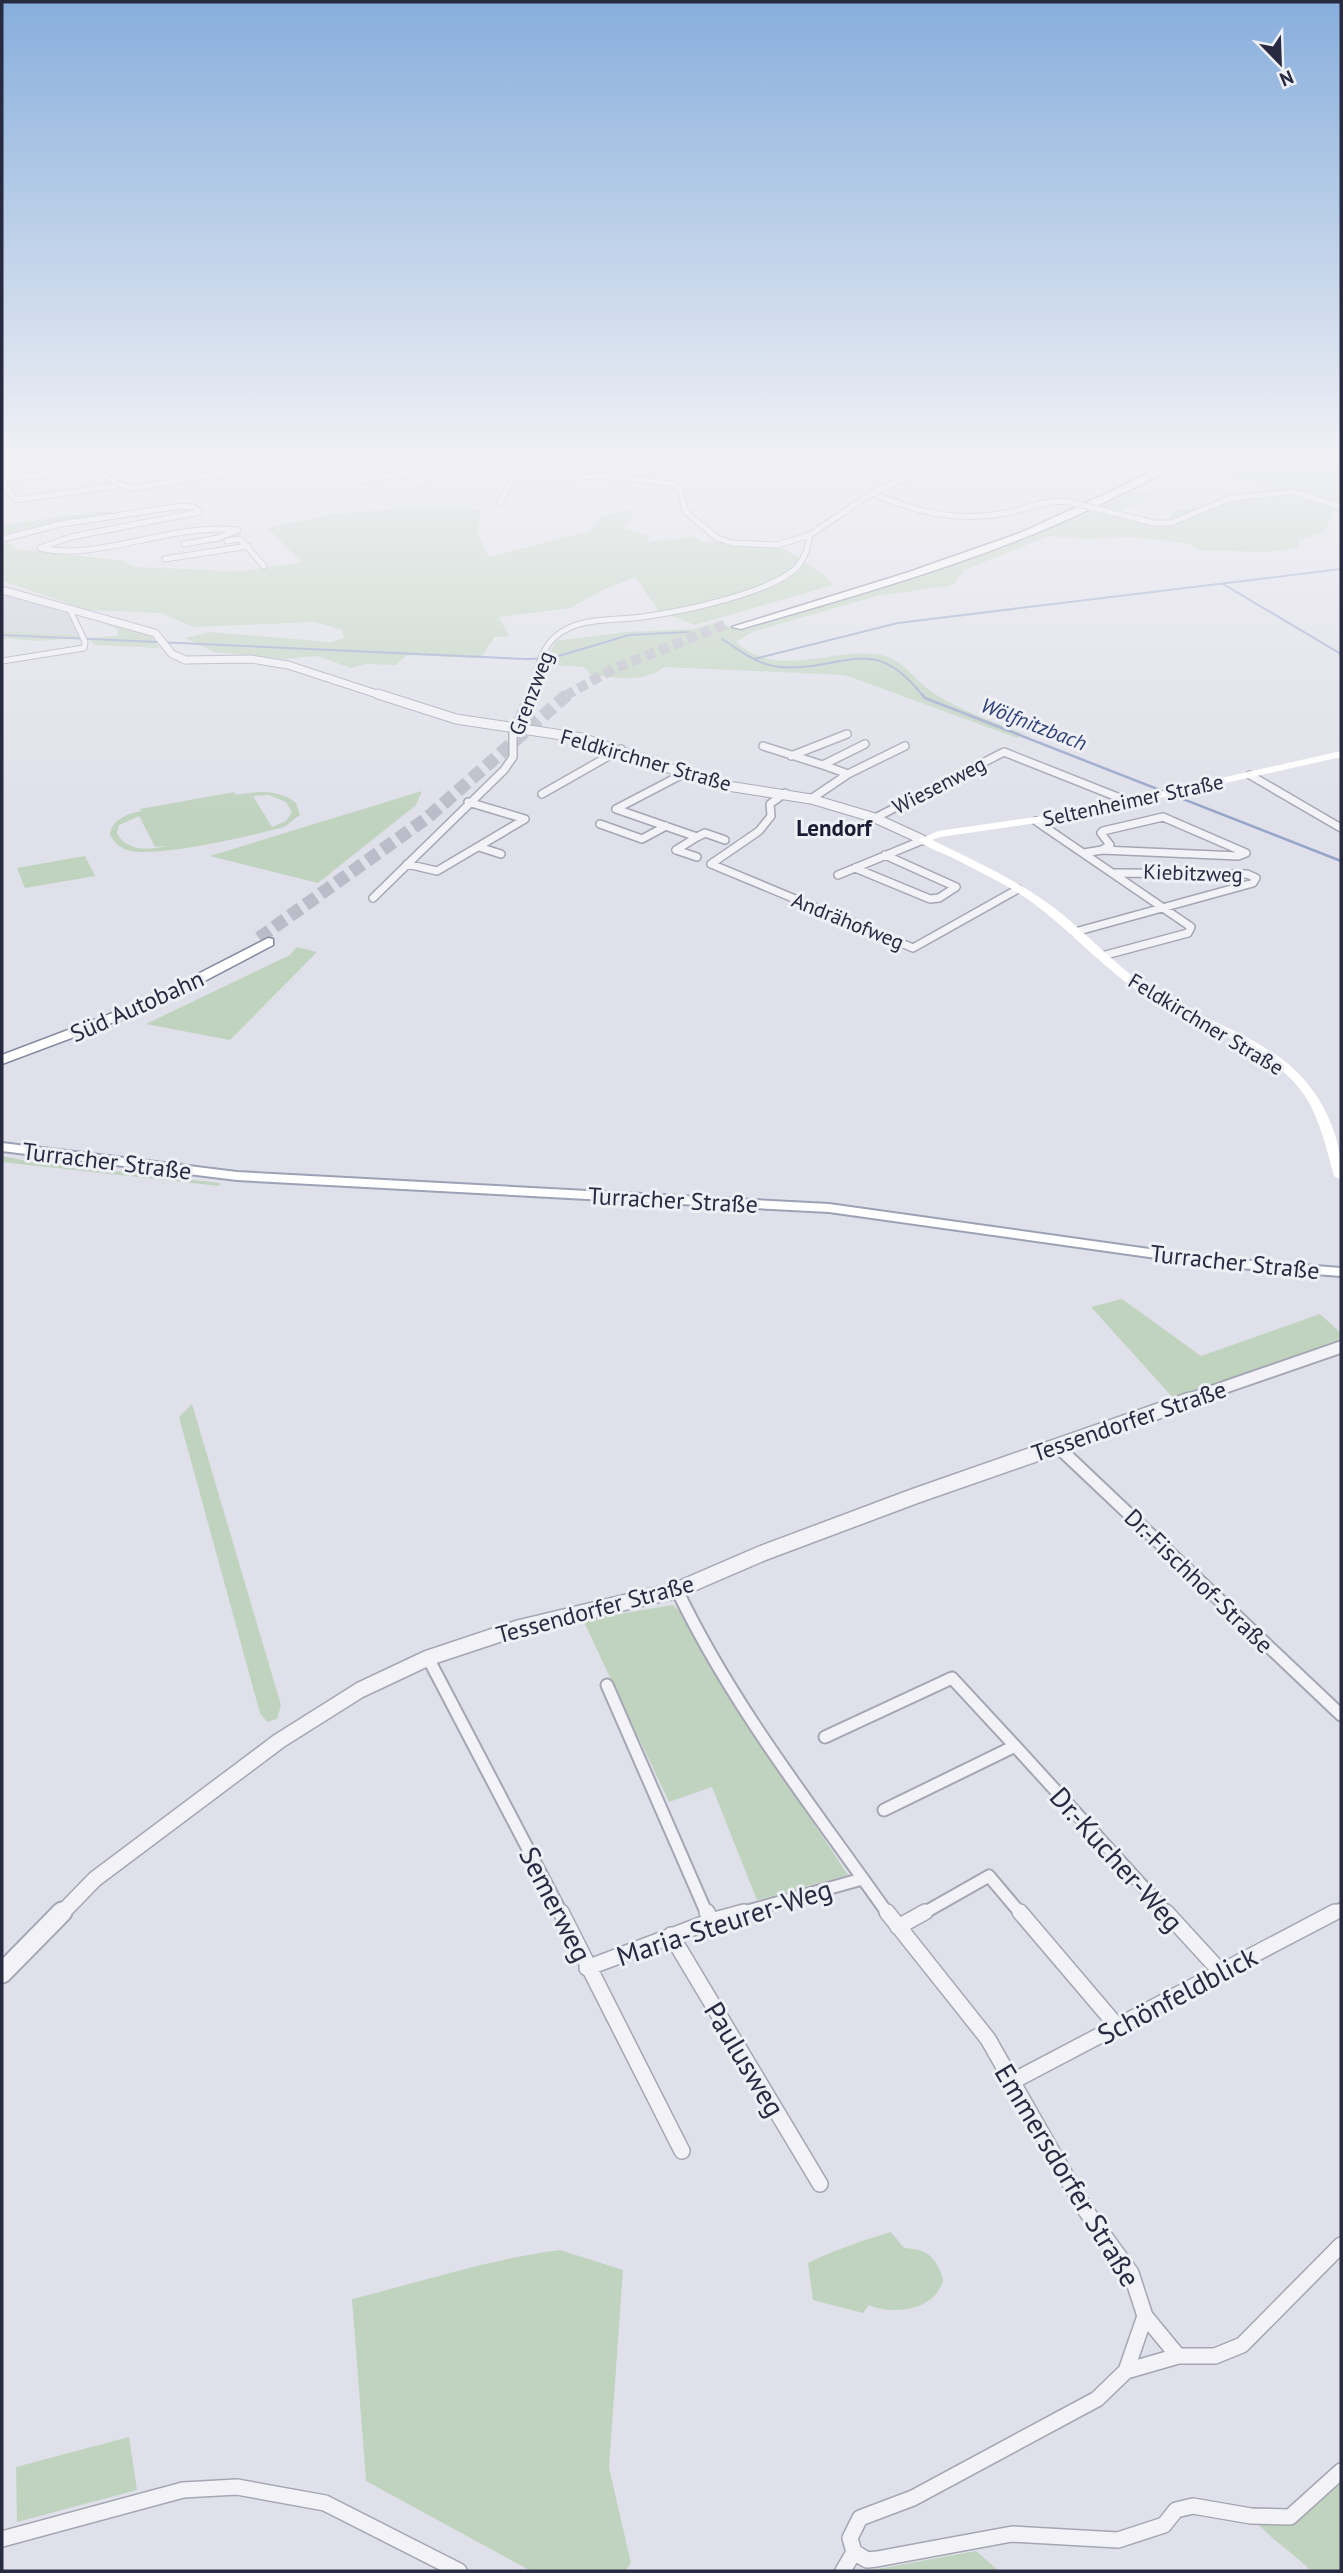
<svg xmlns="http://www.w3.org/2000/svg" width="1343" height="2573" font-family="'PT Sans',sans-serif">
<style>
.built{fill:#cccfdb}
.green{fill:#c0d3bf;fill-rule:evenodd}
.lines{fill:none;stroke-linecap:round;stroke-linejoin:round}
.stream-far1{stroke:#97a5cb;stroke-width:2}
.stream{stroke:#97a5cb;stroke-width:2.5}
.motorway-tunnel-far1{stroke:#babcc7;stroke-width:10;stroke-dasharray:10 5;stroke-linecap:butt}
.motorway-tunnel{stroke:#babcc7;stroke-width:13;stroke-dasharray:13 6;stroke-linecap:butt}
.minor-far3-casing{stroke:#a4a6b3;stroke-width:7}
.minor-far2-casing{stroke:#a4a6b3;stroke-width:10}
.minor-far1-casing{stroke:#a4a6b3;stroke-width:15}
.minor-casing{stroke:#a4a6b3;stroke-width:18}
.tertiary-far4-casing{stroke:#a4a6b3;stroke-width:9}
.tertiary-far3-casing{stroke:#a4a6b3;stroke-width:11}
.tertiary-far2-casing{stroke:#a4a6b3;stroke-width:15}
.tertiary-far1-casing{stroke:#a4a6b3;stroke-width:18}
.tertiary-casing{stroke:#a4a6b3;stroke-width:23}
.primary-casing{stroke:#9da1b5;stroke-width:4}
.motorway-casing{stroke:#858aa0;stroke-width:3}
.minor-far3{stroke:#f2f2f7;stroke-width:5}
.minor-far2{stroke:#f2f2f7;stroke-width:7}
.minor-far1{stroke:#f2f2f7;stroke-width:11}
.minor{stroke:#f2f2f7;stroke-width:15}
.tertiary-far4{stroke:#f2f2f7;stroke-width:7}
.tertiary-far3{stroke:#f2f2f7;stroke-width:9}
.tertiary-far2{stroke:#f2f2f7;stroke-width:11}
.tertiary-far1{stroke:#f2f2f7;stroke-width:15}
.tertiary{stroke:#f2f2f7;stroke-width:19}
.secondary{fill:#fff;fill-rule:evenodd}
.primary{fill:#fff;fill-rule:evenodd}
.motorway{fill:#fff;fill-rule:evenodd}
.minor-bridge-casing{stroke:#a4a6b3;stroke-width:7;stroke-linecap:butt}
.minor-bridge{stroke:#f2f2f7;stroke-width:5}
.labels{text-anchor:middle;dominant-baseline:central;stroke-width:6;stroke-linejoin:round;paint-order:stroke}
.far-street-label{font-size:21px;fill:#272a41;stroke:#eef0f6}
.far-water-label{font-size:21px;font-style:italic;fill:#2e3f77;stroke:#eef0f6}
.far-quarter-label{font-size:23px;font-weight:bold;fill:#191c32;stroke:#eef0f6}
.street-label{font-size:24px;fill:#272a41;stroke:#eef0f6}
.near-street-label{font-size:28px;fill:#272a41;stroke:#eef0f6}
</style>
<rect width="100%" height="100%" fill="#dfe0e9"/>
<path class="built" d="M 2,593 L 68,614 L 77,635 L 2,631 Z"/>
<path class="green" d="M 1234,455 L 1341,455 L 1341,507 L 1336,508 L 1324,532 L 1298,540 L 1299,548 L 1269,552 L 1198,550 L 1187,543 L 1128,537 L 1087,539 L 1049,536 L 964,570 L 955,583 L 948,586 L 877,596 L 752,632 L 736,642 C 777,679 826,649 874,654 C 903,656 913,680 935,694 C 961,711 995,722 1023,734 L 1017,738 L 845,675 L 664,667 C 642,684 617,677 591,675 L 584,667 L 543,664 L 556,641 L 625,632 L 693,629 L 717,622 L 741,631 L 938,571 L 1092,512 L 1165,524 L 1175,510 L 1204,507 L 1235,496 L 1282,488 L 1205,470 Z
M 1136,491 L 1151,492 L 1153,495 L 1124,510 L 1100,507 Z
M 432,506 L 482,510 L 477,532 L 489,557 L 590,531 L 599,518 L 629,510 L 634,513 L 624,528 L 650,537 L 647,542 L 691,537 L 705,543 L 725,542 L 785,549 L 825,575 L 833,585 L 695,625 L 659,611 L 635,577 L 600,591 L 570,608 L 499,617 L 509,636 L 494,637 L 481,658 L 407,655 L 396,665 L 365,664 L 351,668 L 317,656 L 285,659 L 233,654 L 214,652 L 185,638 L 209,632 L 331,642 L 344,638 L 342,630 L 315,622 L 193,627 L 161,613 L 88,610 L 3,581 L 2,577 L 2,525 L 103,511 L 114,513 L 4,536 L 15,549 L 125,561 L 133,567 L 242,571 L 302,562 L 267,528 L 335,514 Z
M 103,623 L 151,636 L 160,648 L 94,645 L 88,638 L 118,636 L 118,630 Z
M 2,631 L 77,635 L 79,638 L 37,641 L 2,638 Z
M 422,791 L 416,805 L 318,883 L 210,856 Z
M 234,792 L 236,795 C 256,791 279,789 296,803 L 300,815 L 284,827 C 251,836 161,857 131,851 C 122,849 115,844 110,835 C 111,820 127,814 141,811 L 140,809 ZM 269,795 L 286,802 L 292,812 L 286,821 L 272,827 L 253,796 ZM 139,816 L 155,847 L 167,846 C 149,850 127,852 117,833 L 119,825 Z
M 85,856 L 95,876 L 25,888 L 17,868 Z
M 297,947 L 317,952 L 230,1040 L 146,1024 L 290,955 Z
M 2,1156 L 27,1161 L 220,1183 L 219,1186 L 2,1162 Z
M 1122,1299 L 1201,1356 L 1320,1314 L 1341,1333 L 1341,1339 L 1175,1400 L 1091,1307 Z
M 192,1404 L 281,1705 L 277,1719 L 267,1722 L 260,1713 L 179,1417 Z
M 673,1605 L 680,1612 L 708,1664 L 848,1875 L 757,1900 L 712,1787 L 669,1802 L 583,1620 Z
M 891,2232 L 904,2248 C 927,2249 937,2257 943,2280 C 936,2310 893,2316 869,2305 L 863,2313 L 813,2300 L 808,2263 C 836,2249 862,2241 891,2232 Z
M 560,2250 L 623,2270 L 609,2468 L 631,2563 L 625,2571 L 531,2571 L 366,2481 L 352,2299 C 421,2282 489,2259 560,2250 Z
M 129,2437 L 137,2490 L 17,2522 L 16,2467 Z
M 1341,2471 L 1341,2571 L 1311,2571 C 1292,2551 1268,2538 1251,2516 C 1293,2517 1312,2498 1341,2471 Z
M 976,2551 L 999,2571 L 871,2571 L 872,2570 Z"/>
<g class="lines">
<path class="stream-far1" d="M 1223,584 L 1341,654
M 2,635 L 527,659 L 552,658 L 629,635 L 689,632
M 722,639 C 741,651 757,665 780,667 C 845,672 871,630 923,696
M 754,659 L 898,623 L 1341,569"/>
<path class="stream" d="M 922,694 L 925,698 L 1341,861"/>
<path class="motorway-tunnel-far1" d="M 565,696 L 615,668 L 729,623"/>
<path class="motorway-tunnel" d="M 259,938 L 427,818 L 568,694"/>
<g class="minor-far3-casing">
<path id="minor-far3" d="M 65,455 C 92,460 106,484 133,488 L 336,455
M 475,455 L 512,479 L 609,476
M 373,457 L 423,483
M 376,459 L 333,467 L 359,481 L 406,473
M 2,462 L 61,455
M 451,464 L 481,460
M 638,473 L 726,455
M 602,476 L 675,484 L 681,491 L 685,511 L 717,538 L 732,543 L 777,545 L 810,535 L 872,493 L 956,455
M 2,480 L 97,468
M 2,483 L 16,500 L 115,486
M 872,493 C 919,513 959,523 1010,512 C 1030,508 1048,499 1069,502
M 500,502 L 512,479
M 1102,510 L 1154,523 L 1171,523 L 1231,498 L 1294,492 L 1341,507
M 2,539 L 61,524 L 182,506 L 194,507 L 199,512 L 71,537 L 40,548 C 96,562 175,522 238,530 L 218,538 L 184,544
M 227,541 L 240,539 L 264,566
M 165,559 L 248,546
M 2,661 L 84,648 L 85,642 L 71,612
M 530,696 C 537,676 538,652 555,637 C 578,616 614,621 642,617 C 679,612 775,593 799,565 C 806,556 808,546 810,535"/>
</g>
<g class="minor-far2-casing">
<path id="minor-far2" d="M 763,746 L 829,767
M 791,756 L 847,734
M 848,774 L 905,746
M 1250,775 L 1341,828
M 542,794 L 621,749
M 811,799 L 848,774 L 823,765 L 865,744
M 1163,817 L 1246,853 L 1238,856 L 1102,850 L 1110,845 L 1101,833 L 1103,831 Z
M 875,818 L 1004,752 L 1130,802
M 1036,821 L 1191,927 L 1188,933 L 1102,956
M 600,824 L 642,839 L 666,826
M 697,837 L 705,833 L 725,840
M 479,847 L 501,854
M 676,850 L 697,837 L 616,809 L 683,774
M 676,850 L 697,857
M 1084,853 L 1102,850
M 407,864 L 437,871 L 525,819 L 468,802
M 711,864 L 913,948 L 1018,889
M 711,864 L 759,831 L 771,816 L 770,804 L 785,793
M 855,868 L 930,899 L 939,898 L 956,887 L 885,855
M 838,875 L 923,840
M 373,898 L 504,770 L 513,757 L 513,733 L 530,694
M 1075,932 L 1253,883 L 1256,878 L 1247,874 L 1115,873"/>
</g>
<g class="minor-far1-casing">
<path id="minor-far1" d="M 1057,1446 L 1341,1715
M 677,1590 C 733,1707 814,1809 888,1914
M 428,1658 L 562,1914
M 607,1685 L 707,1914
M 825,1737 L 952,1678 L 1015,1746
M 884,1810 L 1015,1746 L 1168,1914
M 737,1914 L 862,1879
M 922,1914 L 989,1876 L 1021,1914
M 1332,1914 L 1341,1909"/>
</g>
<g class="minor-casing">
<path id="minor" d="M 561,1912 L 682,2151
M 707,1912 L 711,1921
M 887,1912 L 988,2039 L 1084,2208 L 1131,2273 L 1145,2316 L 1126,2371 L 1097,2399 L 913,2498 L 860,2518 L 850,2538 L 854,2552 L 867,2560 L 877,2559 L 1012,2534 L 1118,2540 L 1164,2525 L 1176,2510 L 1193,2506 L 1251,2516 L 1290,2517 L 1341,2471
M 1020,1912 L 1117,2026
M 1166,1912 L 1221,1972
M 898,1927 L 925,1912
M 671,1935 L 820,2184
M 587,1968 L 711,1921 L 744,1912
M 1013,2081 L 1335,1912
M 1145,2316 L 1178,2356
M 1126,2371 L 1178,2356 L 1215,2356 L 1242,2345 L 1341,2245
M 2,2539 L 183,2490 L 237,2487 L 325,2503 L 459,2571
M 843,2571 L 854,2552"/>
</g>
<g class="tertiary-far4-casing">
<path id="tertiary-far4" d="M 2,590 L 155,633 L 172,654 L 185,660 L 251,659 L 288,665 L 383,696"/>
</g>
<g class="tertiary-far3-casing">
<path id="tertiary-far3" d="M 378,694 L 456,719 L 582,738 L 715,784 L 811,799 L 875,818 L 923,840"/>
</g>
<g class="tertiary-far2-casing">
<path id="tertiary-far2" d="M 1185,1401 L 1341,1347"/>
</g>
<g class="tertiary-far1-casing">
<path id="tertiary-far1" d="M 61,1914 L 95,1879 L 279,1741 L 360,1690 L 428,1658 L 518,1628 L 677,1590 L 763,1553 L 915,1496 L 1190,1400"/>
</g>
<g class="tertiary-casing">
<path id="tertiary" d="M 2,1973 L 62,1912"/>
</g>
<g class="primary-casing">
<path id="primary" d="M 2,1143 L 237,1172 L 829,1204 L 1213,1258 L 1341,1268 L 1341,1276 L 1213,1266 L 829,1212 L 237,1180 L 2,1151 Z"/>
</g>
<g class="motorway-casing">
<path id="motorway" d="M 1178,455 L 1189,455 C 1165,475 1133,488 1105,502 C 989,559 864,593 741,629 L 732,627 L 906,573 L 1020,533 L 1129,483 Z
M 268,938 L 273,939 L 273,945 L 157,1006 L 2,1064 L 2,1055 L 147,1000 Z"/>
</g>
<use href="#minor-far3" class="minor-far3"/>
<use href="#minor-far2" class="minor-far2"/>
<use href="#minor-far1" class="minor-far1"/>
<use href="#minor" class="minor"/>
<use href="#tertiary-far4" class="tertiary-far4"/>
<use href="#tertiary-far3" class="tertiary-far3"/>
<use href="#tertiary-far2" class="tertiary-far2"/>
<use href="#tertiary-far1" class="tertiary-far1"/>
<use href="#tertiary" class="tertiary"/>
<path class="secondary" d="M 1341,751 L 1341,757 L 1071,818 L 940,837 L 932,840 C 971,859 1013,878 1049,904 C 1086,931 1116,968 1156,992 C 1202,1020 1260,1035 1299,1074 C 1326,1102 1343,1141 1341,1180 L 1334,1176 C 1327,1151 1321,1124 1308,1101 C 1273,1042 1185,1025 1131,986 C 1090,956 1057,916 1012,889 C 992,878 971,867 951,857 C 940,852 927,848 918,840 L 938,831 L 1071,812 Z"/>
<use href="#primary" class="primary"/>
<use href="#motorway" class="motorway"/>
<g class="minor-bridge-casing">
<path id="minor-bridge" d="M 1069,502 L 1102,510"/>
</g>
<use href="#minor-bridge" class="minor-bridge"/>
</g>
<linearGradient id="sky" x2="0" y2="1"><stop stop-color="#87aedc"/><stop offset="0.56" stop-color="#f1f1f5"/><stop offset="1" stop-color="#f1f1f5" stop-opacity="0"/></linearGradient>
<rect width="1343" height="816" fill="url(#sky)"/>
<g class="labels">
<g class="far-street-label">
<text transform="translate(531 693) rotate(-69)">Grenzweg</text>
<text transform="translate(646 760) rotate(16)">Feldkirchner Straße</text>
<text transform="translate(939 785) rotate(-27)">Wiesenweg</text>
<text transform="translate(1133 800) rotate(-12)">Seltenheimer Straße</text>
<text transform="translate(1193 873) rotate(2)">Kiebitzweg</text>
<text transform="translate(848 921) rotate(22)">Andrähofweg</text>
<text transform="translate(1206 1024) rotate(31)">Feldkirchner Straße</text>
</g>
<g class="far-water-label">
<text transform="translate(1034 724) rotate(21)">Wölfnitzbach</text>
</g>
<g class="far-quarter-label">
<text x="834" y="827">Lendorf</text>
</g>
<g class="street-label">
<text transform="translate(137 1006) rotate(-24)">Süd Autobahn</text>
<text transform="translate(107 1161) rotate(7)">Turracher Straße</text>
<text transform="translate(673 1200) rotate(3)">Turracher Straße</text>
<text transform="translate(1235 1262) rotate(6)">Turracher Straße</text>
<text transform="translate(1129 1421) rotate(-19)">Tessendorfer Straße</text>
<text transform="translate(1199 1581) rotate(44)">Dr.-Fischhof-Straße</text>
<text transform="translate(595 1609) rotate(-15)">Tessendorfer Straße</text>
</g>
<g class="near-street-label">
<text transform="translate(1117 1859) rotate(48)">Dr.-Kucher-Weg</text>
<text transform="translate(556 1904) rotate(63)">Semerweg</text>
<text transform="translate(724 1922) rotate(-18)">Maria-Steurer-Weg</text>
<text transform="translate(1177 1995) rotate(-28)">Schönfeldblick</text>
<text transform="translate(745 2059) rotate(59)">Paulusweg</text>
<text transform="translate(1068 2175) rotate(59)">Emmersdorfer Straße</text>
</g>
</g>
<rect width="1343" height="2573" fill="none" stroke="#272a41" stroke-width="7"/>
<g transform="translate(1280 63) rotate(157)" stroke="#eef0f6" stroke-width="5" paint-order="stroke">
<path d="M0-5L12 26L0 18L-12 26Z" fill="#272a41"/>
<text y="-10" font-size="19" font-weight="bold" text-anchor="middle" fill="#272a41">N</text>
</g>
</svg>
